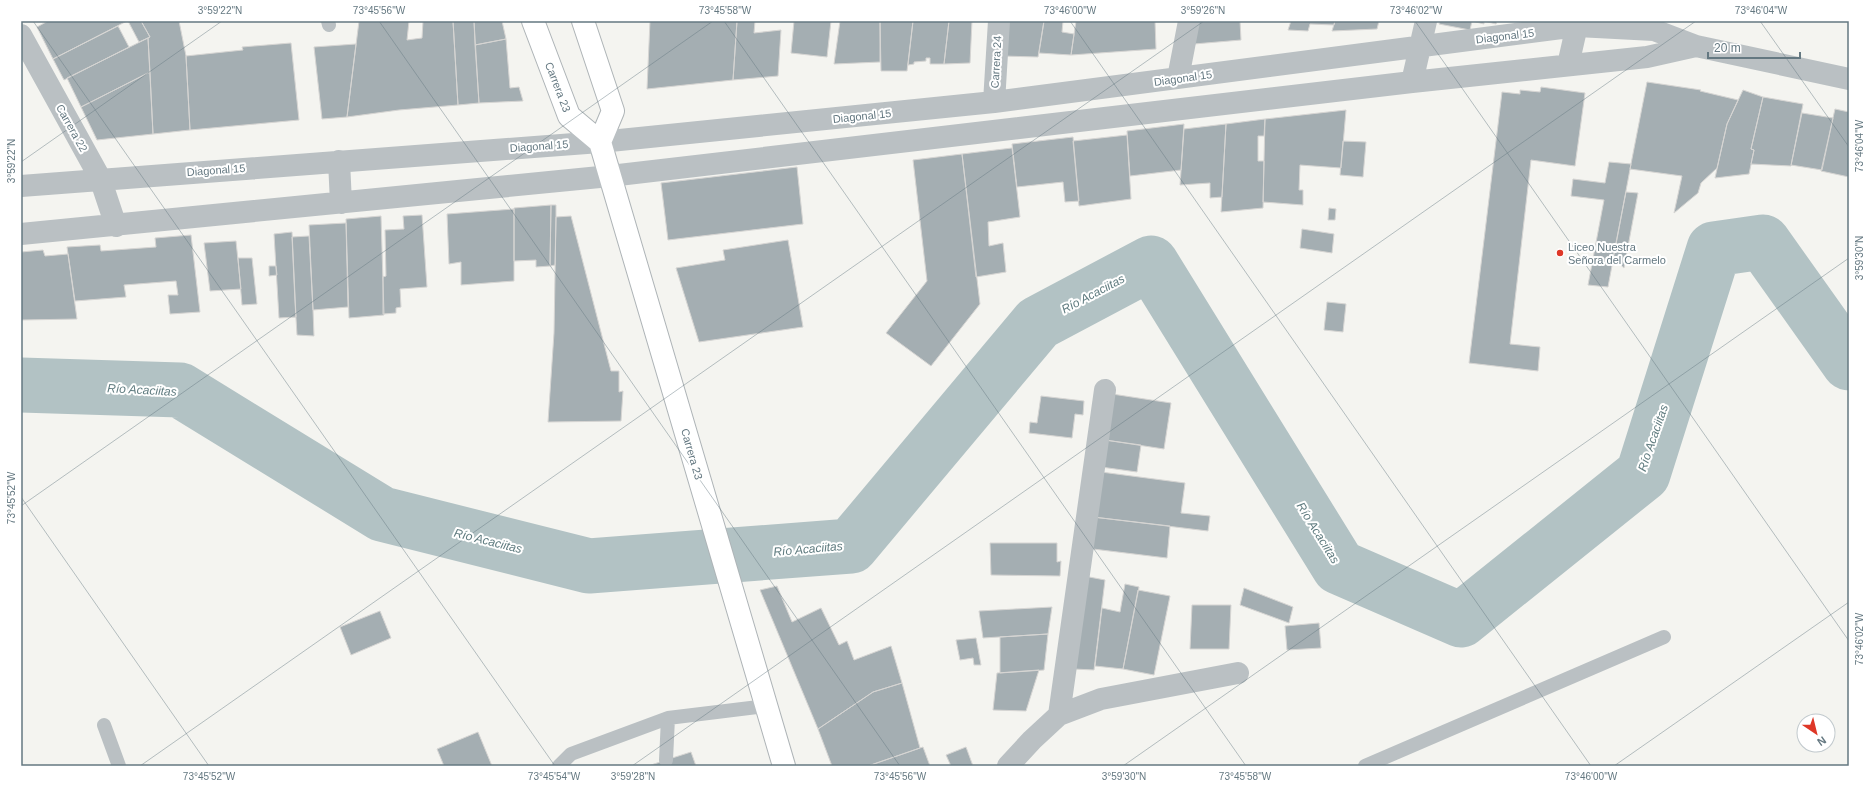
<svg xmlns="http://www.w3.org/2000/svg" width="1870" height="787" font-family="Arial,sans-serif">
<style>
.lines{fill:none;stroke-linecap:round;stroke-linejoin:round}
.river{stroke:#b2c2c4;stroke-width:55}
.building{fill:#a4aeb2;stroke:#d6d5d3}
.primary-casing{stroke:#aeb4b7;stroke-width:24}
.lane{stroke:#bac0c3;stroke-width:14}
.street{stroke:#bac0c3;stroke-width:22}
.primary{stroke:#fff;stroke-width:22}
.ticks{fill:none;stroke:#647881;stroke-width:1;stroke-opacity:0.45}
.poi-dot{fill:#de3727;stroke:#fff;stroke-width:1.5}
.labels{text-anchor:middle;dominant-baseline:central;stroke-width:4;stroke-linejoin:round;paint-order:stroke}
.street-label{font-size:11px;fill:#647881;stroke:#fff}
.poi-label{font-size:11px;fill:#647881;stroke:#fff;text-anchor:start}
.water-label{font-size:12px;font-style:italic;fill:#5f7b7f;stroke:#fff}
.neatline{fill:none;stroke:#647881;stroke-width:1.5}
.ticks-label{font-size:10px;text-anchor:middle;fill:#647881}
</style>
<rect width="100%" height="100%" fill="#f4f4f0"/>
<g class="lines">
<path class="river" d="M 21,385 L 180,390 L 382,514 L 589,566 L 851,546 L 1038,323 L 1151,263 L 1339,567 L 1461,620 L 1643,474 L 1714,249 L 1763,242 L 1849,363"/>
</g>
<path class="building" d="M 48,21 L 127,21 L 53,59 L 37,27 Z
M 128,21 L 141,21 L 150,37 L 139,42 Z
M 141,21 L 179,21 L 186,56 L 190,130 L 153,134 L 148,38 L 150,37 Z
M 359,21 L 409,21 L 407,40 L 422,38 L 423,21 L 453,21 L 458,105 L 399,110 L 347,117 Z
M 453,21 L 474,21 L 479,103 L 458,105 Z
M 474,21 L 502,21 L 506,39 L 475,45 Z
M 650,21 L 737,21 L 733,80 L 647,89 Z
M 737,21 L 755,21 L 754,33 L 781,30 L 778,76 L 733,80 Z
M 794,21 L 831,21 L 827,57 L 791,53 Z
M 840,21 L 880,21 L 880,62 L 834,64 Z
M 880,21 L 913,21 L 907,71 L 881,71 Z
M 913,21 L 949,21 L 944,64 L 930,64 L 930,58 L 926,58 L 926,61 L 914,62 L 914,64 L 908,65 Z
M 949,21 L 972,21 L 970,63 L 944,64 Z
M 1007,21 L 1044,21 L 1038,57 L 1002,56 Z
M 1044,21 L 1063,21 L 1062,32 L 1074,34 L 1071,55 L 1039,53 Z
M 1076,21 L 1155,21 L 1156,49 L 1071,55 Z
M 1196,21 L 1240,21 L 1241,40 L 1194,44 Z
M 1291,21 L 1335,21 L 1334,25 L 1310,24 L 1308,31 L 1288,30 Z
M 1335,21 L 1379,21 L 1377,29 L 1332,31 Z
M 1440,21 L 1472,21 L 1470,30 L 1439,24 Z
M 1472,21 L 1497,21 L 1496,24 L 1484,21 L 1484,24 Z
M 118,26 L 129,47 L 64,80 L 53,59 Z
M 148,38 L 150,72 L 81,107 L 67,78 Z
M 506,39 L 510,88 L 519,87 L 523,101 L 479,103 L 475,45 Z
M 291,43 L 299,120 L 190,130 L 186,56 L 243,50 L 242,47 Z
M 356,44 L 347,117 L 322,119 L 314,47 Z
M 150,72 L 153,134 L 97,140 L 81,107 Z
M 1647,82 L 1701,90 L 1700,91 L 1738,100 L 1727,124 L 1717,168 L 1701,183 L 1698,193 L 1674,213 L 1682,176 L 1630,169 Z
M 1541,87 L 1585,93 L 1575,166 L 1531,160 L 1510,344 L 1540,347 L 1538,371 L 1469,363 L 1502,92 L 1520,94 L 1520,90 L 1540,92 Z
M 1743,90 L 1763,97 L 1751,149 L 1754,150 L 1749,174 L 1715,178 L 1727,124 Z
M 1763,97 L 1803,104 L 1791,166 L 1751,164 L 1754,150 L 1751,149 Z
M 1835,109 L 1849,112 L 1849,177 L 1821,171 Z
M 1346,110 L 1341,168 L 1300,165 L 1299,190 L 1303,190 L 1303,205 L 1263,202 L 1265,119 Z
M 1802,113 L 1833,118 L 1822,170 L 1791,165 Z
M 1265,119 L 1264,136 L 1258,136 L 1258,161 L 1264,161 L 1263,208 L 1221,212 L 1226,124 Z
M 1184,124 L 1181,170 L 1130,176 L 1127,131 Z
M 1226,124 L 1222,197 L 1210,198 L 1210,183 L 1180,185 L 1184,129 Z
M 1127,135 L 1131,199 L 1079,206 L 1073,141 Z
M 1073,137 L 1079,201 L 1065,202 L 1063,182 L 1017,187 L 1012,144 Z
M 1343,141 L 1366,142 L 1363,177 L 1340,175 Z
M 1012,148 L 1020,217 L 988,222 L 989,246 L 1003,243 L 1006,272 L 976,277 L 962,154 Z
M 962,154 L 980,304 L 931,366 L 886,333 L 927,281 L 913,160 Z
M 1609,162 L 1631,164 L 1608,287 L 1588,285 L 1604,200 L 1571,196 L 1573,179 L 1605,183 Z
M 797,167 L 803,224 L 668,240 L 661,183 Z
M 1626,192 L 1638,193 L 1624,268 L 1613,258 Z
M 551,205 L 550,266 L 536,267 L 536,260 L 514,261 L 514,208 Z
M 551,205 L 556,205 L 556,217 L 555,265 L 550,266 Z
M 1329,208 L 1336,209 L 1335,220 L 1328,220 Z
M 514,209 L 514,281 L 461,285 L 461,262 L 449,264 L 447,214 Z
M 422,215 L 427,287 L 400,289 L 401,307 L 396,308 L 396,313 L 383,314 L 383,277 L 386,276 L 385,230 L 404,229 L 403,216 Z
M 381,216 L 384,315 L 349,318 L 346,219 Z
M 571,216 L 611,371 L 619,371 L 619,392 L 623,391 L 621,421 L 548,422 L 554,333 L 556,217 Z
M 346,223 L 348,307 L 313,310 L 309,225 Z
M 1302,229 L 1334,234 L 1332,253 L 1300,248 Z
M 292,232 L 296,317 L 279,318 L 274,234 Z
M 191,235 L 200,312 L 170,314 L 168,295 L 178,295 L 176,281 L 124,285 L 126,297 L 75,301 L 67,247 L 100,245 L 101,251 L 156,247 L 155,238 Z
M 309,236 L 313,310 L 314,336 L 297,335 L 295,302 L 292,237 Z
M 788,240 L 803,327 L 699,342 L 676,268 L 725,260 L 723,250 Z
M 236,241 L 241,289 L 210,291 L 204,243 Z
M 43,250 L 45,256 L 68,254 L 77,319 L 21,320 L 21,252 Z
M 238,258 L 252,258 L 257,304 L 242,305 Z
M 269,266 L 276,266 L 277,275 L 269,276 Z
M 1327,302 L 1346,304 L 1343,332 L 1324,330 Z
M 1112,394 L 1171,403 L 1164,449 L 1105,440 Z
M 1041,396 L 1084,401 L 1083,415 L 1075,414 L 1072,438 L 1029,433 L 1030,422 L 1037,423 Z
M 1105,440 L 1141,445 L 1137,472 L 1101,467 Z
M 1101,472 L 1185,483 L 1181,513 L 1210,516 L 1208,531 L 1093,517 Z
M 1093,517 L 1170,526 L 1167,558 L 1093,549 Z
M 990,543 L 1057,543 L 1057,562 L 1061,561 L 1060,576 L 991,575 Z
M 1084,576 L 1105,580 L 1094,670 L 1074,669 Z
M 1125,584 L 1139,587 L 1123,669 L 1095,666 L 1102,608 L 1120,612 Z
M 777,586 L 792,622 L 821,608 L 839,645 L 847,641 L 854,660 L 891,646 L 902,683 L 873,692 L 818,729 L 760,590 Z
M 1244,588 L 1293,607 L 1289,623 L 1240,605 Z
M 1138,590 L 1170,596 L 1154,675 L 1123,669 Z
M 1192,605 L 1231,605 L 1229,649 L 1190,649 Z
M 1052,607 L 1048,634 L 983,638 L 979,611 Z
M 380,611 L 391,638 L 351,655 L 340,627 Z
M 1319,623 L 1321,648 L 1287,650 L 1285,626 Z
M 1048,634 L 1044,670 L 1000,673 L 1000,637 Z
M 976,638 L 981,665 L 974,665 L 973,658 L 960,660 L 956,640 Z
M 1039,670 L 1026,711 L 993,710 L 997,673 Z
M 902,683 L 920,748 L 868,766 L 832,766 L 818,729 L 873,692 Z
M 478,732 L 492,766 L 444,766 L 437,749 Z
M 923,747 L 930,766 L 868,766 L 920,748 Z
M 966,747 L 973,766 L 951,766 L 946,755 Z
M 691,752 L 696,766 L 648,766 L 666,760 Z"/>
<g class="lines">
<g class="primary-casing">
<path id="primary" d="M 533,21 L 569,116 L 600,142 L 784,766
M 583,21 L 613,111 L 600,142"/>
</g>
<path class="lane" d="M 328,21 L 329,25
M 104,725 L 119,766
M 666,760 L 668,718
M 559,766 L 571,754 L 668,718 L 766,706
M 1365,766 L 1664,637"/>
<path class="street" d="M 21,35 L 100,178 L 116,226
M 1568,65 L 1578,21
M 1178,78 L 1189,21
M 1412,82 L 1426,21
M 994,102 L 999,21
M 339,161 L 341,203
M 21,186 L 600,142 L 994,102 L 1577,26 L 1654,30 L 1696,46 L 1849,79
M 21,234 L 610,176 L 1412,82 L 1647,57 L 1696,46
M 1059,715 L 1105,390
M 1008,766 L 1032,740 L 1059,715 L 1101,699 L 1238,673"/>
<use href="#primary" class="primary"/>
</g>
<path class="ticks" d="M 33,21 L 555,766M 379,21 L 900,766M 724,21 L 1246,766M 1070,21 L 1591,766M 1415,21 L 1849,641M 1760,21 L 1849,147M 21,162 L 222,21M 21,497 L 209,766M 21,506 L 713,21M 140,766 L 1204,21M 632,766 L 1696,21M 1123,766 L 1849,258M 1614,766 L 1849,602"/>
<circle class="poi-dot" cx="1560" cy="253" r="4"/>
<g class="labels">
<g class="street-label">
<text transform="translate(1505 36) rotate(-7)">Diagonal 15</text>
<text transform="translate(996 62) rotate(-87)">Carrera 24</text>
<text transform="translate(1183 78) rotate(-8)">Diagonal 15</text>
<text transform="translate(558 87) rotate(69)">Carrera 23</text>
<text transform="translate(862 116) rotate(-6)">Diagonal 15</text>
<text transform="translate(72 128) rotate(61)">Carrera 22</text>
<text transform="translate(539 146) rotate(-4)">Diagonal 15</text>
<text transform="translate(216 170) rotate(-4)">Diagonal 15</text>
<text transform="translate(692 454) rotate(74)">Carrera 23</text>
</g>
<g class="poi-label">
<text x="1568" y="247">Liceo Nuestra<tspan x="1568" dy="13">Señora del Carmelo</tspan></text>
</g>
<g class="water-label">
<text transform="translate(1093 294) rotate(-28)">Río Acaciitas</text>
<text transform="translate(142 390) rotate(3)">Río Acaciitas</text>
<text transform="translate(1653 438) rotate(-71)">Río Acaciitas</text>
<text transform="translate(1318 533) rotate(58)">Río Acaciitas</text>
<text transform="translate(488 541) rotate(14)">Río Acaciitas</text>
<text transform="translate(808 549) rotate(-5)">Río Acaciitas</text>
</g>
</g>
<rect width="1870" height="787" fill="none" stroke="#ffffff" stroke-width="44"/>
<g transform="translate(1816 733) rotate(145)"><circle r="19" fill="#ffffff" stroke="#c1c9cd"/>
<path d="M0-3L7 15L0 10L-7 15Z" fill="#de3727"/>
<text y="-6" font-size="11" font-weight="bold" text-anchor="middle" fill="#647881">N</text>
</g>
<path d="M1708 52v6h92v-6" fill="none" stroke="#647881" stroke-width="2"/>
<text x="1714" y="52" font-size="12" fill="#647881" stroke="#ffffff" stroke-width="3" paint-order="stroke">20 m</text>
<rect x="22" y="22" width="1826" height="743" class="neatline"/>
<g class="ticks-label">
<text x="220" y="14">3°59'22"N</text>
<text x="379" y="14">73°45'56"W</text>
<text x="725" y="14">73°45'58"W</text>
<text x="1070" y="14">73°46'00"W</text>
<text x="1203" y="14">3°59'26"N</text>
<text x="1416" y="14">73°46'02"W</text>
<text x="1761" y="14">73°46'04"W</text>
<text transform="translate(1859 146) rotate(-90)" y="4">73°46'04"W</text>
<text transform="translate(11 161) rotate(-90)" y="4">3°59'22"N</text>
<text transform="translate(1859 258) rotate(-90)" y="4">3°59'30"N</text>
<text transform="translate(11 498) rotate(-90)" y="4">73°45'52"W</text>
<text transform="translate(1859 639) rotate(-90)" y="4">73°46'02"W</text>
<text x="209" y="780">73°45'52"W</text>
<text x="554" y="780">73°45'54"W</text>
<text x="633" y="780">3°59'28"N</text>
<text x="900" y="780">73°45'56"W</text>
<text x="1124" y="780">3°59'30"N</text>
<text x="1245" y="780">73°45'58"W</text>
<text x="1591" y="780">73°46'00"W</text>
</g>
</svg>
